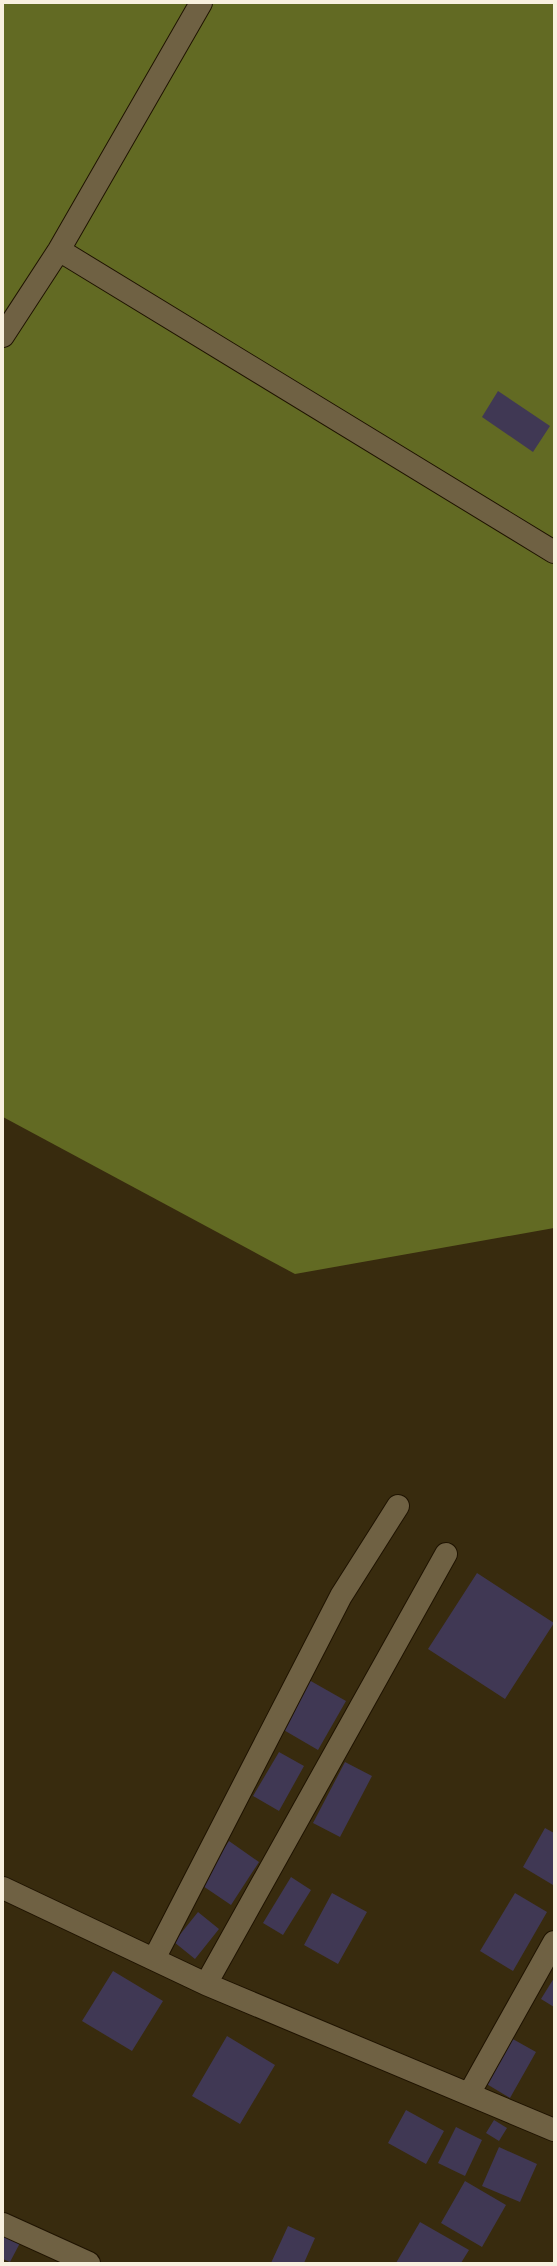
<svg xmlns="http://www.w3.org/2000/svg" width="557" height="2266" font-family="'Fira Sans Condensed',sans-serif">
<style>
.forest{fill:#626a23}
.building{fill:#403854}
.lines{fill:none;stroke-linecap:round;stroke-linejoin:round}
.minor-casing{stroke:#1f1300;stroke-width:24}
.minor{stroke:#6f6143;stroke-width:22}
</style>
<rect width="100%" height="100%" fill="#382b0e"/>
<path class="forest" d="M 3,3 L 554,3 L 554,1228 L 295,1274 L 3,1117 Z"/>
<path class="building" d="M 498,391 L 550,426 L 533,452 L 482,417 Z
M 477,1573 L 554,1623 L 505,1699 L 428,1649 Z
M 309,1680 L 346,1701 L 318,1750 L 282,1729 Z
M 279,1752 L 304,1766 L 279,1811 L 253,1796 Z
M 345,1762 L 372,1776 L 340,1837 L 313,1823 Z
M 545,1828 L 554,1833 L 553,1885 L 523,1867 Z
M 229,1841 L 259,1862 L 231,1905 L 200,1884 Z
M 291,1877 L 311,1890 L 283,1935 L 263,1923 Z
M 332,1893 L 367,1912 L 338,1964 L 304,1945 Z
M 515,1893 L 547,1912 L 513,1971 L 480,1951 Z
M 198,1912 L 219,1929 L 195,1959 L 174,1942 Z
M 113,1971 L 163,2001 L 132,2051 L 82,2021 Z
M 554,1978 L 554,2007 L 541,1999 Z
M 227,2036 L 275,2065 L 240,2124 L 192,2096 Z
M 511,2038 L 536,2052 L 510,2098 L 485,2083 Z
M 406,2110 L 444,2131 L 426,2164 L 388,2143 Z
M 494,2120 L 507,2128 L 499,2141 L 486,2133 Z
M 456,2127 L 482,2140 L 465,2176 L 438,2163 Z
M 499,2147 L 537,2164 L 520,2202 L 482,2186 Z
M 465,2181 L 506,2205 L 482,2247 L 441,2223 Z
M 420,2222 L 469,2250 L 461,2263 L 396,2263 Z
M 288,2226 L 315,2238 L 304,2263 L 271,2263 Z
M 3,2234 L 20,2243 L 10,2262 L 3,2259 Z"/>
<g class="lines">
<g class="minor-casing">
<path id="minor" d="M 59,250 L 554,552
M 3,336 L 59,250 L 201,3
M 3,1888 L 206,1984 L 554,2130
M 154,1959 L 341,1596 L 398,1506
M 206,1984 L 446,1554
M 469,2094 L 554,1942
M 3,2224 L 89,2263"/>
</g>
<use href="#minor" class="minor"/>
</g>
<rect width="557" height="2266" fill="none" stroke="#f8f0df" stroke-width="8"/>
</svg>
